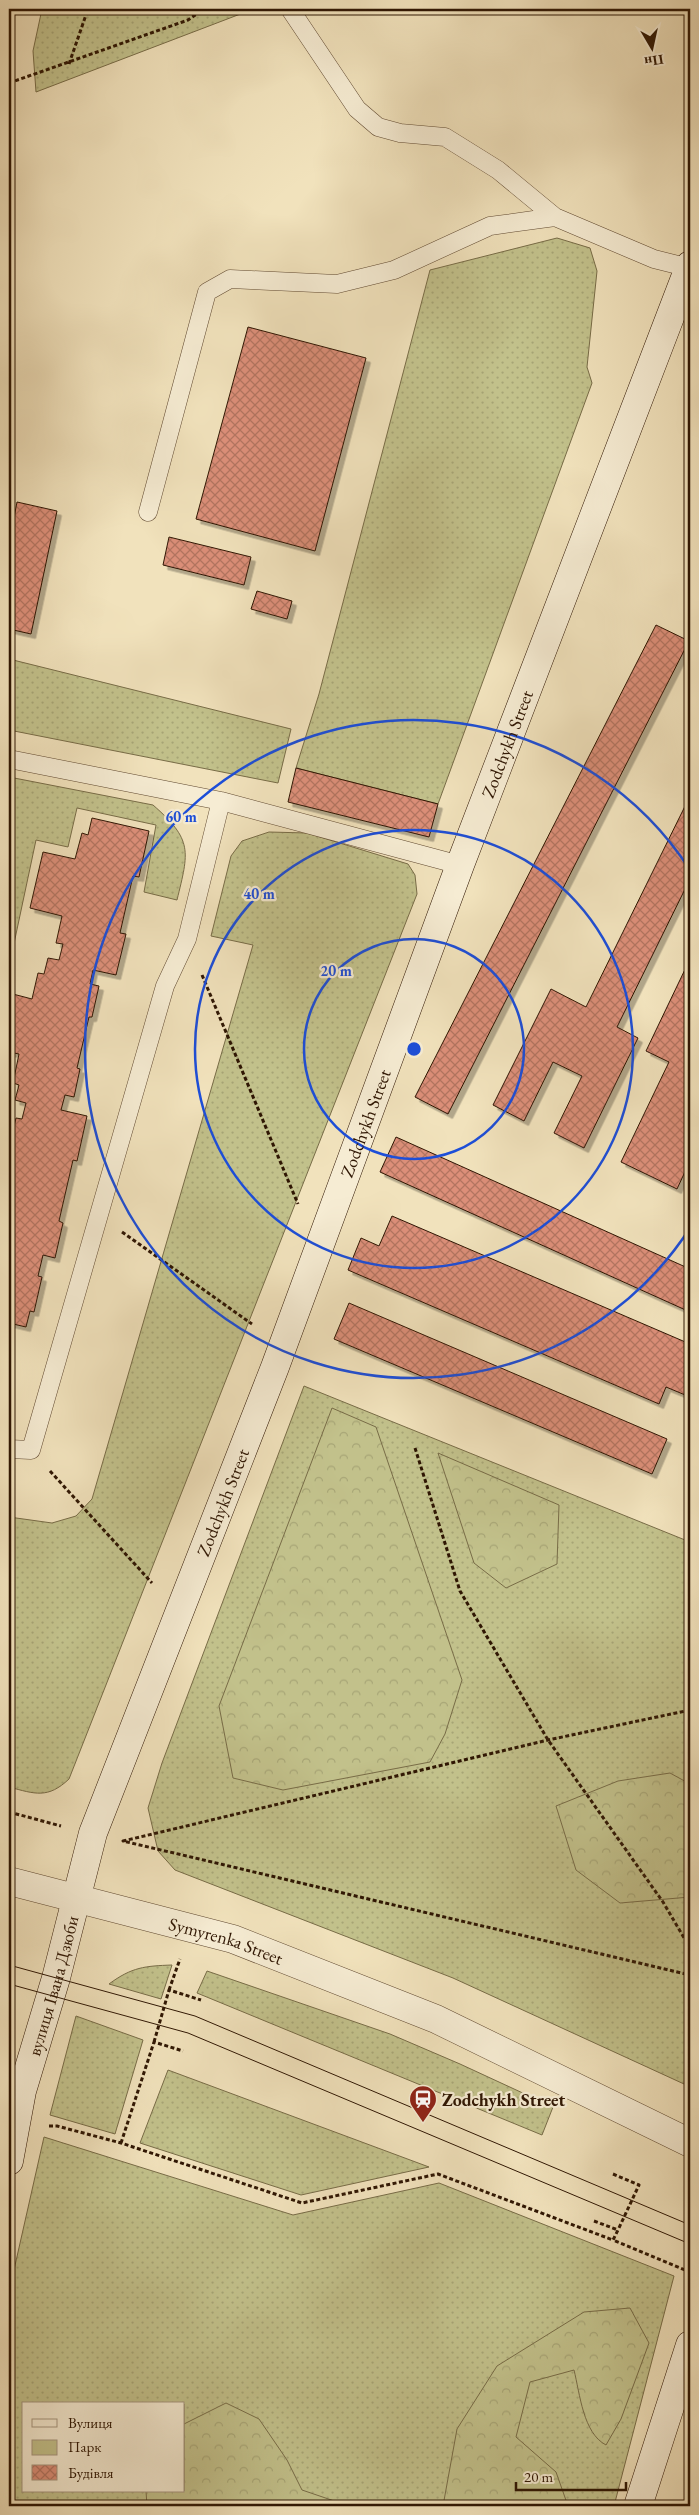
<svg xmlns="http://www.w3.org/2000/svg" width="699" height="2515" font-family="'EB Garamond',serif">
<style>
.green{fill:url(#green-dots);stroke:#786c47;fill-rule:evenodd}
.forest{fill:url(#forest-crowns);stroke:#786c47}
.building{fill:url(#building-cross-hatch);stroke:#2f1603;filter:url(#shadow)}
.lines{fill:none;stroke-linecap:round;stroke-linejoin:round}
.service-casing{stroke:#604931;stroke-width:19}
.tertiary-casing{stroke:#604931;stroke-width:29}
.secondary-casing{stroke:#2f1603;stroke-width:29}
.path{stroke:#2f1603;stroke-width:3;stroke-dasharray:4 2.5;stroke-linecap:butt}
.service{stroke:#f6ecd3;stroke-width:18}
.tertiary{stroke:#f6ecd3;stroke-width:28}
.secondary{stroke:#f6ecd3;stroke-width:28}
.tram{stroke:#2f1603;stroke-width:1}
.ring{fill:none;stroke:#1d4ed8;stroke-width:2.5}
.labels{text-anchor:middle;dominant-baseline:central;stroke-width:4.5;stroke-linejoin:round;paint-order:stroke}
.street-label{font-size:18px;fill:#2f1603;stroke:#f6ecd3}
.poi-label{font-size:18px;font-weight:bold;fill:#2f1603;stroke:#f6ecd3;text-anchor:start}
.centre{fill:#1d4ed8;stroke:#f6ecd3;stroke-width:2.5}
.ring-label{font-size:15px;text-anchor:middle;font-weight:bold;fill:#1d4ed8;stroke:#f6ecd3;stroke-width:4.5;stroke-linejoin:round;paint-order:stroke}
</style>
<defs>
<pattern id="green-dots" width="8" height="8" patternUnits="userSpaceOnUse" patternTransform="scale(1.25)"><rect width="8" height="8" fill="#c2c18b"/><path d="M2 2h.1M6 6h.1" fill="none" stroke="#a7a576" stroke-width="1.8" stroke-linecap="round"/></pattern>
<pattern id="forest-crowns" width="20" height="18" patternUnits="userSpaceOnUse" patternTransform="scale(1.25)"><rect width="20" height="18" fill="#c2c18b"/><path d="M2 6a3 3 0 1 1 6 0M12 15a3 3 0 1 1 6 0" fill="none" stroke="#a7a576"/></pattern>
<pattern id="building-cross-hatch" width="8" height="8" patternUnits="userSpaceOnUse" patternTransform="scale(1.25)"><rect width="8" height="8" fill="#dc8f79"/><path d="M0 0l8 8M0 8l8-8" fill="none" stroke="#b37461"/></pattern>
<filter id="shadow"><feDropShadow dx="4.5" dy="4.5" stdDeviation="0" flood-color="#0004"/></filter>
</defs>
<rect width="100%" height="100%" fill="#f1e2bc"/>
<filter id="stains"><feTurbulence type="fractalNoise" baseFrequency=".004" numOctaves="4"/><feColorMatrix values="0 0 0 0 .2 0 0 0 0 .09 0 0 0 0 .02 0 0 0 .5 -.17"/></filter>
<radialGradient id="worn" r=".72"><stop offset=".6" stop-color="#630" stop-opacity="0"/><stop offset="1" stop-color="#630" stop-opacity=".3"/></radialGradient>
<path class="green" d="M 42,9 L 248,9 L 243,13 L 36,92 L 33,51 Z
M 557,238 L 590,248 L 597,271 L 587,367 L 592,383 L 438,804 L 296,768 L 319,694 L 430,270 Z
M 9,659 L 291,729 L 278,783 L 9,730 Z
M 9,777 L 153,805 C 193,840 189,851 177,900 L 144,892 L 156,825 L 77,808 L 68,847 L 36,840 L 9,967 Z
M 269,832 L 307,833 L 408,864 L 415,875 L 417,894 L 69,1779 C 48,1799 35,1794 9,1787 L 9,1517 L 52,1523 L 76,1516 L 92,1499 L 253,945 L 211,936 L 231,856 L 242,841 Z
M 304,1386 L 690,1542 L 690,2084 L 684,2084 L 453,1978 L 175,1870 L 158,1851 L 148,1808 L 162,1763 Z
M 172,1965 L 161,1999 L 109,1984 C 132,1967 145,1966 172,1965 Z
M 207,1971 L 390,2034 L 460,2064 L 553,2107 L 542,2135 L 197,1993 Z
M 76,2016 L 143,2040 L 115,2134 L 50,2115 Z
M 168,2070 L 429,2167 L 301,2195 L 140,2143 Z
M 44,2137 L 293,2215 L 439,2183 L 674,2276 L 614,2506 L 12,2506 L 9,2499 L 9,2292 ZM 24,2404 L 184,2404 L 184,2491 L 24,2491 Z"/>
<path class="forest" d="M 332,1408 L 376,1427 L 462,1680 L 445,1734 L 430,1762 L 283,1790 L 233,1778 L 219,1706 Z
M 438,1453 L 559,1505 L 557,1564 L 506,1588 L 474,1563 Z
M 670,1773 L 690,1784 L 690,1897 L 620,1903 L 576,1870 L 556,1806 L 618,1781 Z
M 630,2308 L 649,2343 L 621,2419 L 606,2445 C 583,2433 580,2394 574,2370 L 530,2382 L 516,2437 L 556,2472 L 568,2506 L 443,2506 L 457,2429 L 497,2366 L 584,2312 Z
M 226,2403 L 259,2419 L 287,2460 L 302,2490 L 349,2506 L 147,2506 L 146,2491 L 184,2491 L 184,2424 Z"/>
<path class="building" d="M 248,327 L 366,358 L 315,551 L 196,519 Z
M 17,502 L 57,511 L 31,634 L 9,629 L 9,544 Z
M 169,537 L 251,557 L 244,585 L 163,565 Z
M 257,591 L 292,601 L 287,619 L 251,609 Z
M 656,625 L 689,641 L 448,1114 L 415,1097 Z
M 296,768 L 438,804 L 429,837 L 288,802 Z
M 690,796 L 690,879 L 617,1027 L 638,1038 L 584,1148 L 554,1133 L 582,1076 L 553,1062 L 524,1121 L 493,1105 L 551,989 L 586,1007 Z
M 92,818 L 149,831 L 139,877 L 133,876 L 120,933 L 126,934 L 116,975 L 93,970 L 90,984 L 99,986 L 92,1017 L 89,1017 L 77,1068 L 80,1069 L 74,1097 L 65,1095 L 61,1110 L 87,1116 L 77,1161 L 73,1160 L 59,1221 L 63,1223 L 55,1258 L 43,1255 L 38,1276 L 42,1277 L 34,1312 L 30,1311 L 26,1327 L 9,1323 L 9,1139 L 11,1139 L 16,1118 L 22,1119 L 26,1103 L 15,1100 L 19,1085 L 13,1083 L 19,1054 L 9,1052 L 9,993 L 32,999 L 38,973 L 44,974 L 48,958 L 59,960 L 63,944 L 56,943 L 62,916 L 30,908 L 43,852 L 75,859 L 82,833 L 88,835 Z
M 690,959 L 690,1161 L 677,1189 L 621,1162 L 669,1062 L 646,1051 Z
M 396,1137 L 690,1269 L 690,1312 L 380,1172 Z
M 392,1216 L 690,1344 L 690,1397 L 666,1387 L 659,1404 L 348,1270 L 361,1238 L 379,1246 Z
M 349,1303 L 667,1439 L 652,1474 L 334,1339 Z"/>
<g class="lines">
<g class="service-casing">
<path id="service" d="M 290,9 L 357,109 L 378,127 L 400,133 L 445,137 L 498,170 L 555,217 L 654,259 L 690,268
M 148,512 L 207,292 L 230,279 L 337,284 L 394,270 L 490,226 L 555,217
M 9,759 L 221,801 L 460,865
M 9,1449 L 31,1450 L 165,986 L 187,939 L 221,801"/>
</g>
<g class="tertiary-casing">
<g id="tertiary">
<path id="s1" d="M 9,1881 L 233,1939 L 436,2019 L 690,2143"/>
</g>
</g>
<g class="secondary-casing">
<g id="secondary">
<path id="s2" d="M 9,2161 L 22,2091 L 56,1978 L 93,1833 L 275,1367 L 460,865 L 690,265"/>
<path d="M 638,2506 L 690,2345"/>
</g>
</g>
<path class="path" d="M 69,64 L 88,9
M 9,83 L 188,20 L 204,9
M 202,975 L 298,1204
M 122,1232 L 252,1324
M 415,1448 L 460,1591 L 548,1740 L 663,1902 L 690,1948
M 50,1471 L 152,1583
M 690,1710 L 548,1740 L 123,1841 L 690,1975
M 9,1812 L 61,1826
M 169,1990 L 180,1959
M 154,2042 L 169,1990 L 201,2000
M 49,2126 L 57,2126 L 121,2143 L 302,2203 L 438,2174 L 613,2240
M 121,2143 L 154,2042 L 183,2051
M 613,2174 L 639,2185 L 618,2230
M 594,2221 L 618,2230 L 613,2240 L 690,2272"/>
<use href="#service" class="service"/>
<use href="#tertiary" class="tertiary"/>
<use href="#secondary" class="secondary"/>
<path class="tram" d="M 9,1965 L 195,2016 L 690,2225
M 9,1984 L 188,2033 L 690,2244"/>
</g>
<g class="ring">
<circle cx="414" cy="1049" r="110"/>
<circle cx="414" cy="1049" r="219"/>
<path d="M690 1228A329 329 0 1 1 690 870"/>
</g>
<defs>
<g id="station-pin" transform="scale(1.4375)"><path d="M0 17L-7.5 6A9.5 9.5 0 1 1 7.5 6Z" fill="#8f2418" stroke="#f6ecd3"/><path d="M-3-6H3Q5-6 5-4V2Q5 4 3 4L4.5 6H3L1.5 4h-3L-3 6H-4.5L-3 4Q-5 4-5 2V-4Q-5-6-3-6ZM-3.5-4v3h7v-3ZM-3.5 1v1.5H-2V1ZM2 1v1.5H3.5V1Z" fill="#fff"/></g>
</defs>
<g fill-rule="evenodd">
<use href="#station-pin" x="423" y="2099"/>
</g>
<g class="labels">
<g class="street-label">
<text stroke="none"><textPath href="#s2" startOffset="1504">Zodchykh Street</textPath></text>
<text stroke="none"><textPath href="#s2" startOffset="1099">Zodchykh Street</textPath></text>
<text stroke="none"><textPath href="#s2" startOffset="694">Zodchykh Street</textPath></text>
<text stroke="none"><textPath href="#s1" startOffset="225">Symyrenka Street</textPath></text>
<text stroke="none"><textPath href="#s2" startOffset="181">вулиця Івана Дзюби</textPath></text>
</g>
<g class="poi-label">
<text x="442" y="2099">Zodchykh Street</text>
</g>
</g>
<circle cx="414" cy="1049" r="8" class="centre"/>
<g class="ring-label">
<text x="181" y="822">60 m</text>
<text x="259" y="899">40 m</text>
<text x="336" y="976">20 m</text>
</g>
<rect width="699" height="2515" fill="none" stroke="#f1e2bc" stroke-width="30"/>
<rect x="10" y="10" width="679" height="2495" fill="none" stroke="#2f1603" stroke-width="2.5"/>
<rect x="15" y="15" width="669" height="2485" fill="none" stroke="#2f1603"/>
<rect x="22" y="2402" width="162" height="90" fill="#f6ecd3" stroke="#a69680"/>
<rect x="32" y="2419" width="25" height="8" fill="#f6ecd3" stroke="#a69680"/>
<text x="68" y="2428" font-size="15" fill="#2f1603">Вулиця</text>
<rect x="32" y="2440" width="25" height="15" fill="#c2c18b" stroke="#a69680"/>
<text x="68" y="2452" font-size="15" fill="#2f1603">Парк</text>
<rect x="32" y="2465" width="25" height="15" fill="url(#building-cross-hatch)" stroke="#a69680"/>
<text x="68" y="2478" font-size="15" fill="#2f1603">Будівля</text>
<g transform="translate(652 48) rotate(171)" stroke="#f6ecd3" stroke-width="4" paint-order="stroke">
<path d="M0-4L9 19L0 12L-9 19Z" fill="#2f1603"/>
<text y="-8" font-size="14" font-weight="bold" text-anchor="middle" fill="#2f1603">Пн</text>
</g>
<path d="M516 2482v8h110v-8" fill="none" stroke="#2f1603" stroke-width="2.5"/>
<text x="524" y="2482" font-size="15" fill="#2f1603" stroke="#f6ecd3" stroke-width="4" paint-order="stroke">20 m</text>
<rect width="100%" height="100%" filter="url(#stains)"/>
<rect width="100%" height="100%" fill="url(#worn)"/>
</svg>
